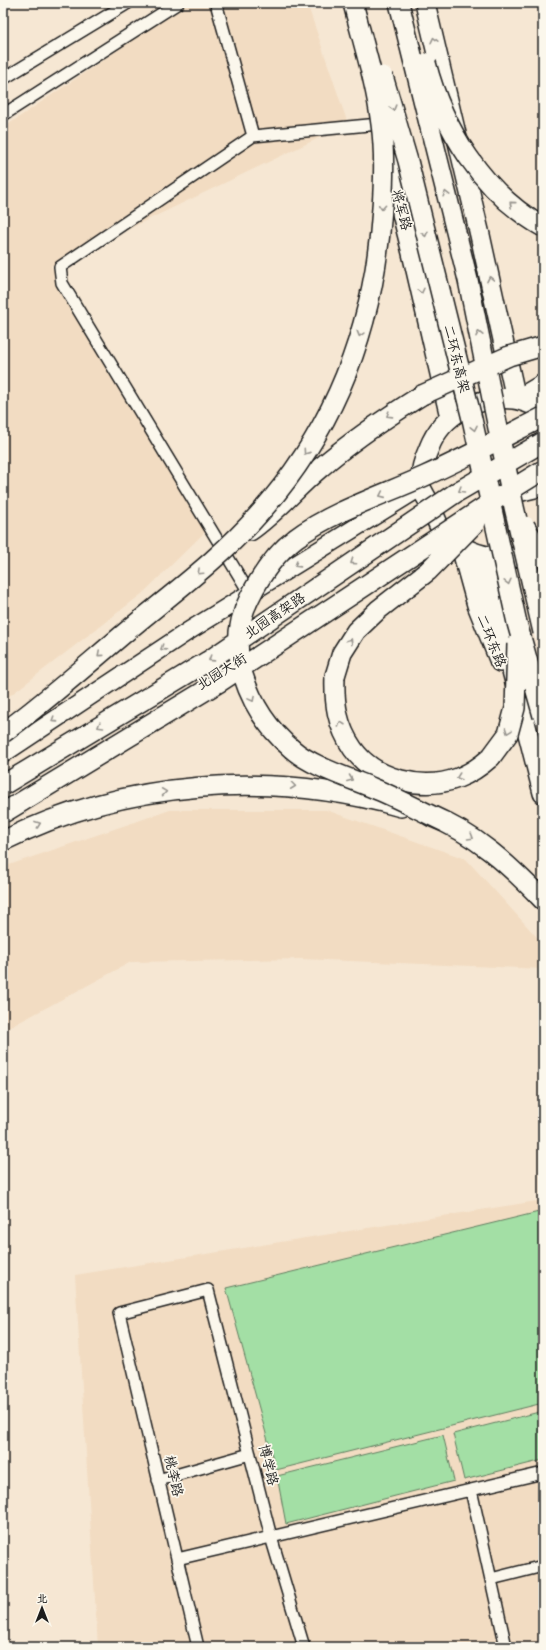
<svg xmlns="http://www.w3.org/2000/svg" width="546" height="1650" font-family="Kalam,'LXGW WenKai TC',sans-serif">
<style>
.built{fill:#f2dcc2}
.green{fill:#a3dfa5;stroke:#607e60}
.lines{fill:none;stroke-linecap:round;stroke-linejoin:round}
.street-casing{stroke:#1c1c1c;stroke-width:14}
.primary-casing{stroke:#1c1c1c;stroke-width:20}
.highway-casing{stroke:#1c1c1c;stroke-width:22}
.street{stroke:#fbf7ec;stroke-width:11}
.primary{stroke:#fbf7ec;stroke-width:17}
.highway{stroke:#fbf7ec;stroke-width:19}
.highway-bridge-casing{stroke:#1c1c1c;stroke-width:22;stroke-linecap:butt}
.highway-bridge{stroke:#fbf7ec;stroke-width:19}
.oneway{stroke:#97948e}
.labels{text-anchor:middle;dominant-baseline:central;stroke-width:3.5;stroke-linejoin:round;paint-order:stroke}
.street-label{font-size:14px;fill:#1c1c1c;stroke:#fbf7ec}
</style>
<rect width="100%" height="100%" fill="#f6e7d3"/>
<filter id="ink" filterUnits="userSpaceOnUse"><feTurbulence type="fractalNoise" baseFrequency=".025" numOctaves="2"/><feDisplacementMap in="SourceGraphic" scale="8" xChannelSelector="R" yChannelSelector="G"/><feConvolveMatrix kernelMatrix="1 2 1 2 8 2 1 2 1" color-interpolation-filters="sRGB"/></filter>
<g filter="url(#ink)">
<path class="built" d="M 187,3 L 307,3 L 348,124 L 51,266 L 208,529 L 143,593 L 3,701 L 3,128 Z
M 170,810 L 326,810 L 466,859 L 543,944 L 543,969 L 301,959 L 131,962 L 3,1031 L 3,867 Z
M 543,1200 L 543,1647 L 98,1647 L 75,1275 Z"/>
<path class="green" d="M 543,1211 L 543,1403 L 276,1470 L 226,1288 Z
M 543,1411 L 543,1460 L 464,1480 L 453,1434 Z
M 443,1435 L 454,1481 L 286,1524 L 277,1476 Z"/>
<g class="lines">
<g class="street-casing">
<path id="street" d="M 216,3 L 253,136 L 60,267 L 62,283 L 250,594
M 3,79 L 128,3
M 3,115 L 178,3
M 253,136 L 379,124
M 158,1480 L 250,1454
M 471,1490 L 506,1647
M 177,1559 L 543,1473
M 491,1579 L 543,1566
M 198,1647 L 119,1313 L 208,1290 L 271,1537 L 304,1647"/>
</g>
<g class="primary-casing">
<path id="primary" d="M 516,399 L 543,383
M 3,754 L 187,632 L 421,487"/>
</g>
<g class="highway-casing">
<path id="highway" d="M 425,3 L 480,235 L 516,399
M 387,154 L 412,253 L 450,417
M 505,495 L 543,486
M 250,531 C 276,513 296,488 320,468 C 352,440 387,417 422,395
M 461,547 L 477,605 L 500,662
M 539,548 C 510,567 468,557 444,533 C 438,527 434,514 431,506 C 428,500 423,493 421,487 C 419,475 424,459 429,448 C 442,414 478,395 514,399 C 524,400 534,406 543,409
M 483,556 L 543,793
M 335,676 C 334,703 337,726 353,749 C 375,780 423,791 458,778 C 471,773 481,766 491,757
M 430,816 C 475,833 510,866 543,900
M 3,841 C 125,780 270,770 401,807"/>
</g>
<use href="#street" class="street"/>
<use href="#primary" class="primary"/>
<use href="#highway" class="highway"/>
<g class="highway-bridge-casing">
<path id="highway-bridge" d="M 399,3 L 468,280 L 514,507 L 543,632
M 426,63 C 443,129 483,193 543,227
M 383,76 L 408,161 L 472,419 L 517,623 L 543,716
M 422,395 L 509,356 L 543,346
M 525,526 L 543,557
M 335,676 L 342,653 L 356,631 L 378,610 L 428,571 L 476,522
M 3,733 C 44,703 81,670 120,637 C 167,597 218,561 259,514 C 336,428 375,323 382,208 C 384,180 385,152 381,124 C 376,83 363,43 353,3
M 491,757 L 508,734 L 515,708 L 517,644
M 3,785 L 208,661 L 457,492 L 543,442
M 3,813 L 221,681 L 501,496 L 543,470
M 445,822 C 421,811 398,798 373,788 C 349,778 311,766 292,749 C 268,729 252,704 243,675 C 235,648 237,622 250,597 C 261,575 276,553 296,538 C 333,511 383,495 425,476 C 465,458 504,437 543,417"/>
</g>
<use href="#highway-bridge" class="highway-bridge"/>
</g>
<defs><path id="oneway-chevron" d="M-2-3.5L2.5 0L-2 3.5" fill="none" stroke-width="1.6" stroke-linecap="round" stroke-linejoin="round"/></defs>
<g class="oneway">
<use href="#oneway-chevron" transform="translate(434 40) rotate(-103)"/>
<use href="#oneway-chevron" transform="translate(393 108) rotate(74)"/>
<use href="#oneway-chevron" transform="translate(446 194) rotate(-104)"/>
<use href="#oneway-chevron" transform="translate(512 204) rotate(-139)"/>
<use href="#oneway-chevron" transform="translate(382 207) rotate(94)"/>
<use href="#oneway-chevron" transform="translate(425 234) rotate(77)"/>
<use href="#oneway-chevron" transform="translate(490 279) rotate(-102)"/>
<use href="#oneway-chevron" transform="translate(421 291) rotate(77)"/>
<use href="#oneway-chevron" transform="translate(360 334) rotate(106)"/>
<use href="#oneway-chevron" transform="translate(479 334) rotate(-102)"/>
<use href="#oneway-chevron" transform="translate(389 415) rotate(148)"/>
<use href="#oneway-chevron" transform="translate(474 428) rotate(78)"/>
<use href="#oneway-chevron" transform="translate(306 452) rotate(125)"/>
<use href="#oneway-chevron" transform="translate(461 490) rotate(149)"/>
<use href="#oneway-chevron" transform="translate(382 495) rotate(156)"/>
<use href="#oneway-chevron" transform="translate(353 562) rotate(146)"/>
<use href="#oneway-chevron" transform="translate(297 565) rotate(148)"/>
<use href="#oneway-chevron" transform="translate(200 572) rotate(137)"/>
<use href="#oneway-chevron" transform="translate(508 582) rotate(76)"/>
<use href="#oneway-chevron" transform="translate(350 641) rotate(-57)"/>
<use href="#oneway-chevron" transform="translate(163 648) rotate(147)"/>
<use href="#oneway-chevron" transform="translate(100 654) rotate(139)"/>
<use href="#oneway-chevron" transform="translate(211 659) rotate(147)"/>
<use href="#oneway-chevron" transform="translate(252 699) rotate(62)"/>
<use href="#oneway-chevron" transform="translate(54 720) rotate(147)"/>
<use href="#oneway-chevron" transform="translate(341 724) rotate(-109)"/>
<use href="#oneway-chevron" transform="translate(100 726) rotate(149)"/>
<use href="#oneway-chevron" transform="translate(508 731) rotate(110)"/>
<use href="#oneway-chevron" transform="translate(459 777) rotate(161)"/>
<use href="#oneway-chevron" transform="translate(350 779) rotate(22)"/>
<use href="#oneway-chevron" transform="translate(293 786) rotate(7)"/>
<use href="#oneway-chevron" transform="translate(164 792) rotate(-8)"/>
<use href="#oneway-chevron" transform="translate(38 824) rotate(-20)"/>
<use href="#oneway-chevron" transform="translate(471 837) rotate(31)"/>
</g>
</g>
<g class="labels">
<g class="street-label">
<text transform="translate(401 210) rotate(75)">将军路</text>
<text transform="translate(456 359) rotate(76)">二环东高架</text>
<text transform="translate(275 616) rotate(-34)">北园高架路</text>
<text transform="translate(491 641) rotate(68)">二环东路</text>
<text transform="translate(222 672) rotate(-32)">北园大街</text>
<text transform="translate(268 1465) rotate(76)">博学路</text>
<text transform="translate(173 1476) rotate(77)">桃李路</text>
</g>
</g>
<rect width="546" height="1650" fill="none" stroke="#fbf7ec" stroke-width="16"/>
<rect x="8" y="8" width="530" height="1634" fill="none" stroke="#1c1c1c" stroke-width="1.5" filter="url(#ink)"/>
<g transform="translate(42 1608)" stroke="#fbf7ec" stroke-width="3" paint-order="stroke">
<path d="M0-3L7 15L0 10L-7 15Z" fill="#1c1c1c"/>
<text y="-6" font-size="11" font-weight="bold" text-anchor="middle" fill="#1c1c1c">北</text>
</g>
</svg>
